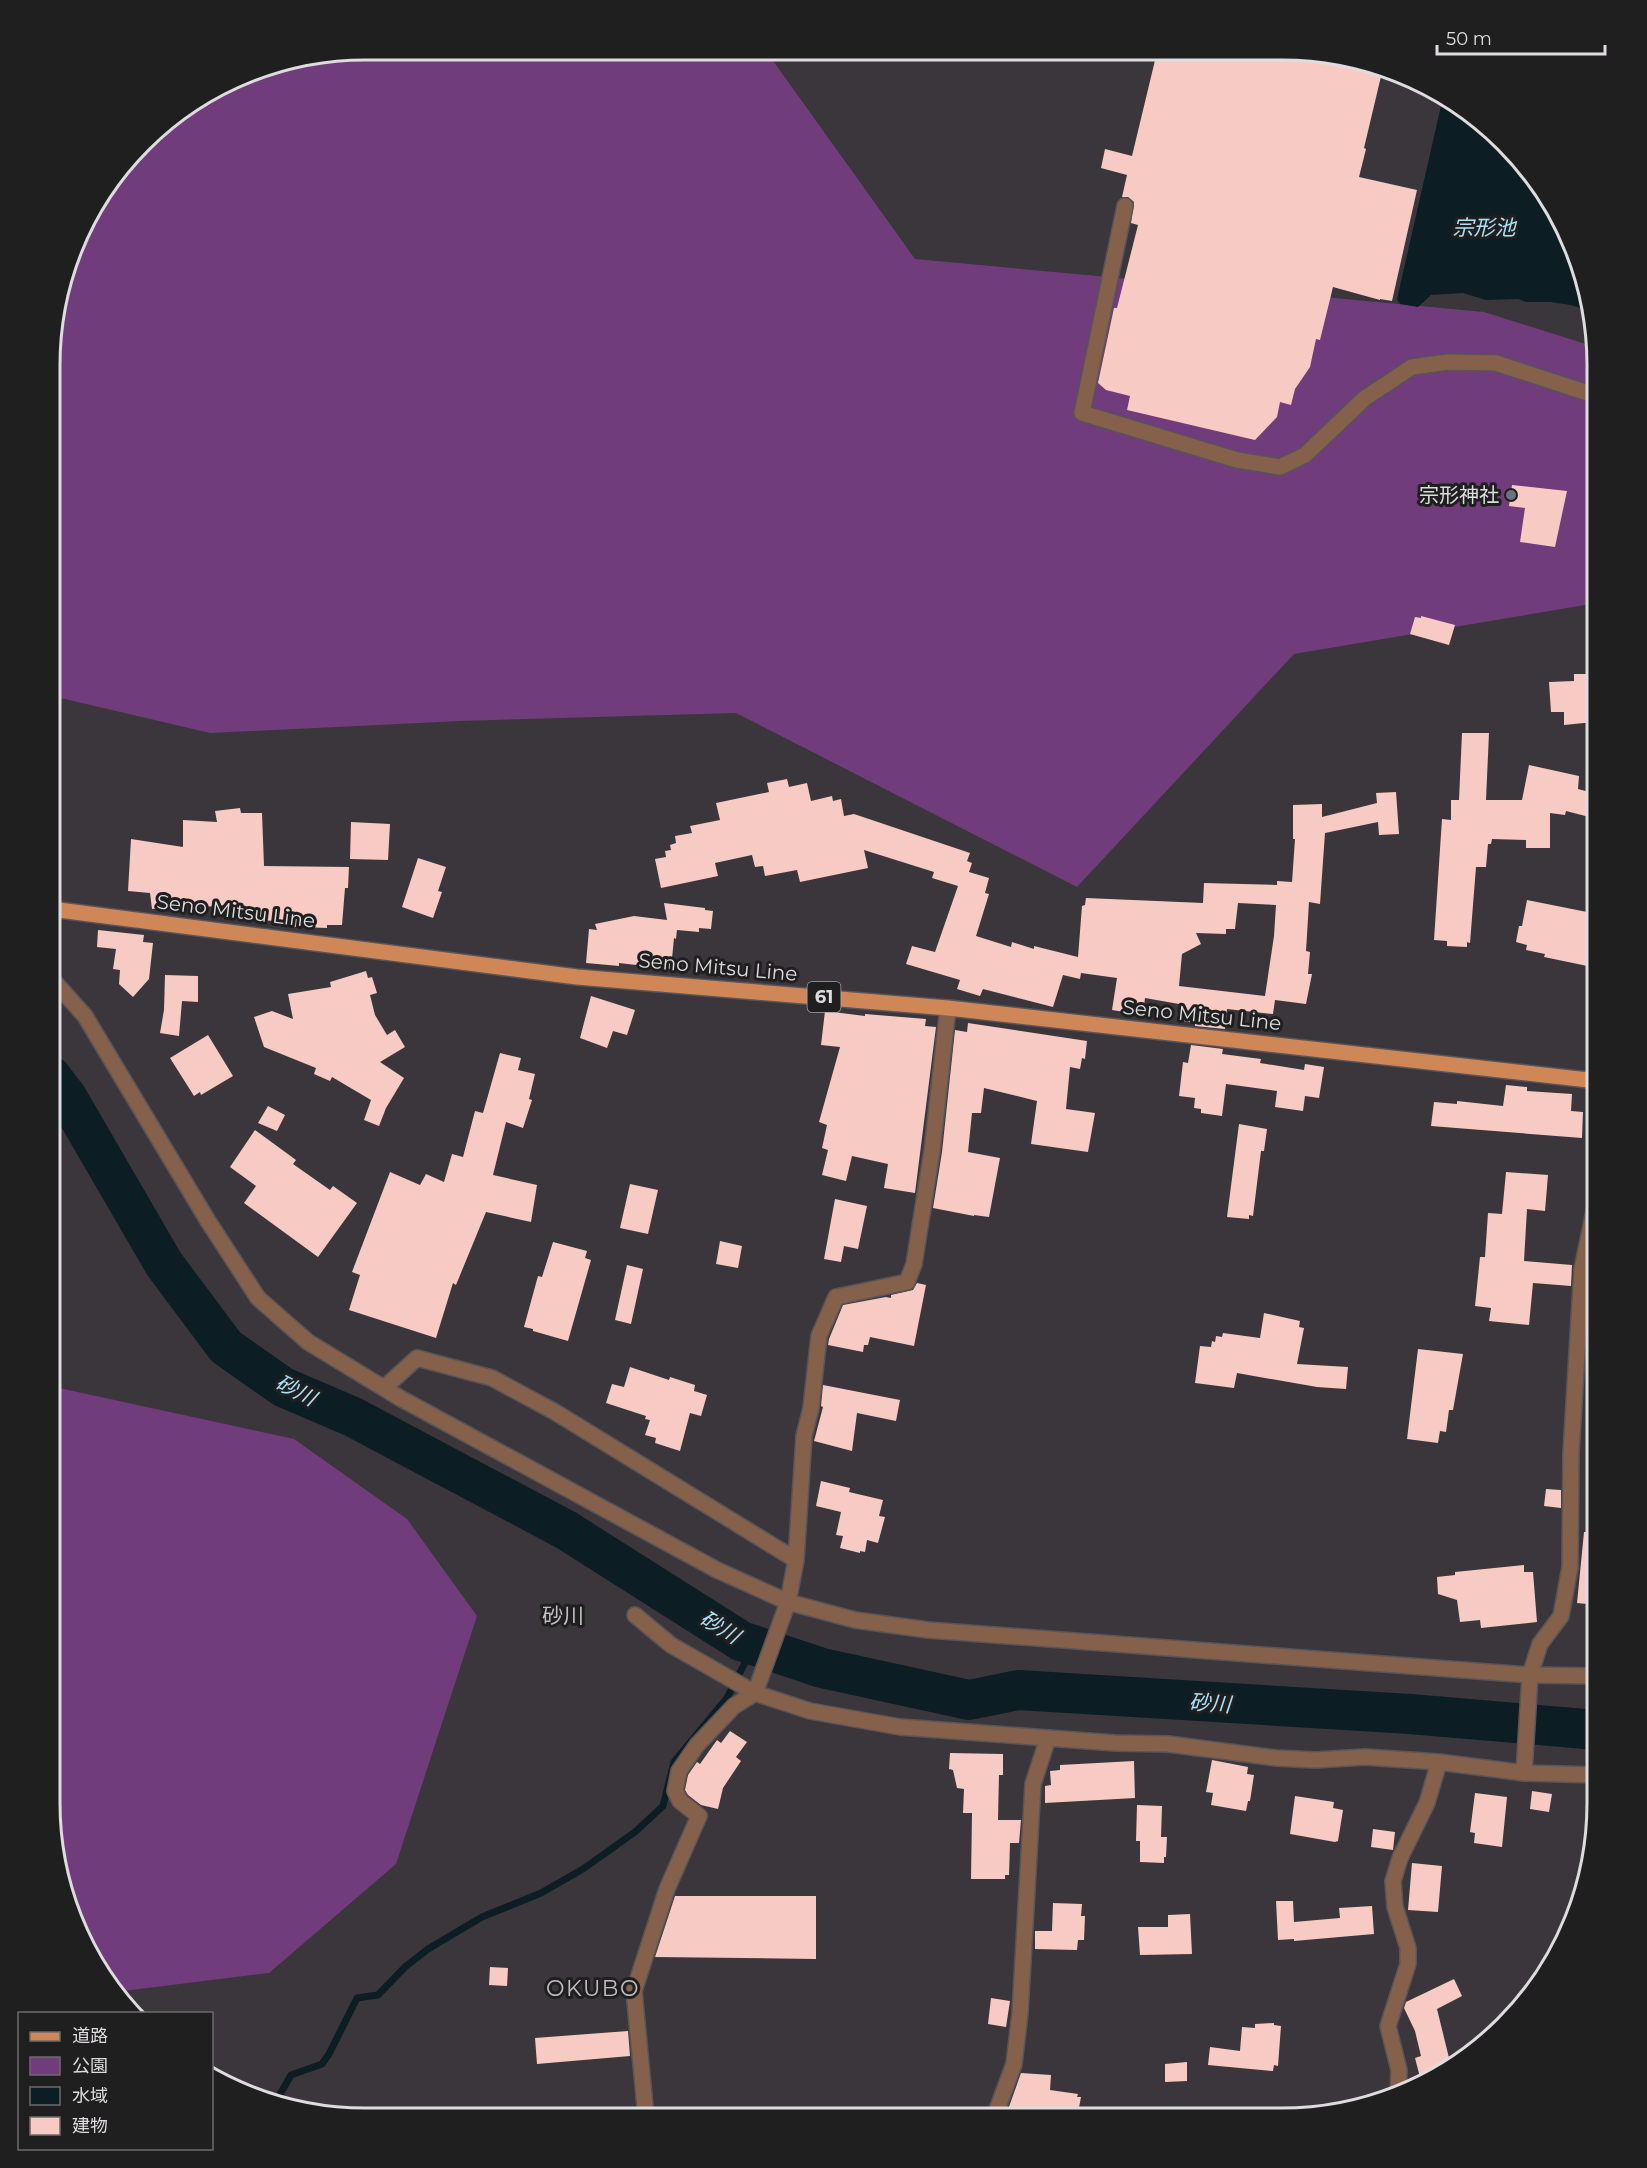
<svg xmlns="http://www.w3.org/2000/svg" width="1647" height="2168" font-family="Montserrat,'Noto Sans JP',sans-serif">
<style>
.green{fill:#713c7b}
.water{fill:#0d1d24}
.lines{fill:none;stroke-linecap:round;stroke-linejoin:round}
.stream{stroke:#0d1d24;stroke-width:7}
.river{stroke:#0d1d24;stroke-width:40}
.building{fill:#f7cbc3;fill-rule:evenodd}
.minor-casing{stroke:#585458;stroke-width:18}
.tertiary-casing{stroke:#585458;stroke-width:18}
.primary-casing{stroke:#585458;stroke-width:18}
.minor{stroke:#85614b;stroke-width:15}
.tertiary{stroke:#85614b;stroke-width:15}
.primary{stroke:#cf8758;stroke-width:15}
.worship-dot{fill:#6b7280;stroke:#201f20;stroke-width:2}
.labels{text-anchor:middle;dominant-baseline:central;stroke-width:6;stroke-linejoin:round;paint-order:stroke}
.shield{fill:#201f20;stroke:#a5a3a5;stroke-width:1.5}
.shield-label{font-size:18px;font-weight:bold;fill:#dedcde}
.poi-label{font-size:20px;fill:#dedcde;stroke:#201f20;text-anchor:end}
.street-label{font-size:20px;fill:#dedcde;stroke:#201f20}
.water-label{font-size:21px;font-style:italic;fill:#aae1f6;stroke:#201f20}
.neighbourhood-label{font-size:21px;fill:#c1bdc2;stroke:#201f20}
.quarter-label{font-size:22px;letter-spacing:1.5px;fill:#c1bdc2;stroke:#201f20}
.rim{fill:none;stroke:#dedcde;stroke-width:3}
</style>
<rect width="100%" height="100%" fill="#3a363b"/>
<path class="green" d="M 365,50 L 766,51 L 915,259 L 1484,312 L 1595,347 L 1597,365 L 1597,603 L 1294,654 L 1077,887 L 736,713 L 460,721 L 210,733 L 52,696 L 52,324 L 92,208 L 157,128 L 264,66 Z
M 50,1386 L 294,1439 L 407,1519 L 477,1616 L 396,1864 L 269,1973 L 115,1992 L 82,1943 L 60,1884 L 50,1803 Z"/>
<path class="water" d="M 1443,97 L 1474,115 L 1519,157 L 1565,225 L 1587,284 L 1590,311 L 1571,305 L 1550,302 L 1526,302 L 1518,299 L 1486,300 L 1463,293 L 1431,295 L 1418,307 L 1400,304 L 1397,299 Z"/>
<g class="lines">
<path class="stream" d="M 275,2103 L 291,2075 L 322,2064 L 329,2054 L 357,1998 L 378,1995 L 405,1967 L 428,1949 L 482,1917 L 541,1893 L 583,1869 L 635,1832 L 663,1806 L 674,1762 L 727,1698 L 754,1645"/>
<path class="river" d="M 51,1076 L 67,1097 L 164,1264 L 226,1347 L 283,1387 L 353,1417 L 566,1530 L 741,1641 L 822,1668 L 969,1700 L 1018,1690 L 1410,1714 L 1597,1730"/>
</g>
<path class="building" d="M 1157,52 L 1323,52 L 1383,68 L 1364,148 L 1366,149 L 1359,177 L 1417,190 L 1392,301 L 1380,299 L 1380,300 L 1333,287 L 1320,340 L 1316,339 L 1310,367 L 1295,389 L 1291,405 L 1280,402 L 1277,417 L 1255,440 L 1127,410 L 1130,396 L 1106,390 L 1098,383 L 1114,308 L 1117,308 L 1138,225 L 1131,223 L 1134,202 L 1128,197 L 1122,197 L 1127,175 L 1101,168 L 1105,149 L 1132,156 Z
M 1512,485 L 1567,491 L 1555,547 L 1520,542 L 1525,508 L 1509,506 Z
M 1421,616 L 1455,625 L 1449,645 L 1410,634 L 1415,617 L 1421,618 Z
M 1574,674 L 1592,674 L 1594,722 L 1564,725 L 1564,712 L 1551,712 L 1549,682 L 1574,681 Z
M 1462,733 L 1489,733 L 1486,800 L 1522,800 L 1529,765 L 1579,776 L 1578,789 L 1597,794 L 1597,819 L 1566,811 L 1565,815 L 1550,813 L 1550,848 L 1526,848 L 1526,840 L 1492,839 L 1491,844 L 1488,844 L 1486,867 L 1476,867 L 1470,943 L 1467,942 L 1467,947 L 1447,946 L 1447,941 L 1434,940 L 1442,819 L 1451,820 L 1451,800 L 1459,800 Z
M 787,779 L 789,787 L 807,783 L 811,801 L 832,796 L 833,801 L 841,799 L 844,816 L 854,814 L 970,853 L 967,861 L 972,863 L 969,872 L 989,878 L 985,893 L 989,894 L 976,936 L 1011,947 L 1012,942 L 1034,949 L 1034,946 L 1078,957 L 1082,906 L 1085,905 L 1086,898 L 1203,903 L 1204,883 L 1277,885 L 1277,881 L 1292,882 L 1295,839 L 1293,839 L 1293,805 L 1322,804 L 1322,817 L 1377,803 L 1376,793 L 1396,792 L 1399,834 L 1379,835 L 1378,822 L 1325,833 L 1320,904 L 1309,902 L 1306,951 L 1310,952 L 1308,974 L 1312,974 L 1306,1004 L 1275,1000 L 1273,1014 L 1227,1009 L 1225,1029 L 1195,1026 L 1195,1023 L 1177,1020 L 1179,1004 L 1145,998 L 1143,1015 L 1112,1010 L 1117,978 L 1081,973 L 1080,979 L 1063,975 L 1053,1007 L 983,989 L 980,996 L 957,989 L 960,980 L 906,964 L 912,946 L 935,952 L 958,886 L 932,878 L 934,872 L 864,850 L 868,868 L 800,882 L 797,870 L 765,876 L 763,866 L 755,867 L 752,855 L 715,863 L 718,876 L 661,888 L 655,859 L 666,857 L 665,851 L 671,850 L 670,845 L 676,843 L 675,836 L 692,833 L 690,826 L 720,820 L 716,803 L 769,792 L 767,783 ZM 1238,903 L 1276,905 L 1274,936 L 1265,996 L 1179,986 L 1182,954 L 1201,944 L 1196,933 L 1226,934 L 1226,929 L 1235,929 Z
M 240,808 L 241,813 L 262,813 L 264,866 L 349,867 L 348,888 L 345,888 L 342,925 L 327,925 L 327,928 L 276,926 L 277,921 L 226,919 L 227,905 L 192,908 L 192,905 L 152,909 L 150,893 L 128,891 L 131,839 L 183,847 L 183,820 L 217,822 L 215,811 Z
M 351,822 L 390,824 L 388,860 L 350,859 Z
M 418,858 L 446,867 L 438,891 L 442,892 L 433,918 L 402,907 Z
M 1527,900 L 1597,914 L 1597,968 L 1544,957 L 1545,954 L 1526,950 L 1527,945 L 1516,942 L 1519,926 L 1522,926 Z
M 664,903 L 705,908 L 705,910 L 713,911 L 711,929 L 699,928 L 699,932 L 677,930 L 676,939 L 674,938 L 671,969 L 619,963 L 619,966 L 586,963 L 589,929 L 597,930 L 595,924 L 634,916 L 667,920 Z
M 98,930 L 144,935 L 143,942 L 153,943 L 149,979 L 133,997 L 119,984 L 120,970 L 113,969 L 116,949 L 97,947 Z
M 366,971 L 368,978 L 372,977 L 377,993 L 370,995 L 375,1015 L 387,1035 L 395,1030 L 405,1047 L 380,1062 L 404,1078 L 386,1108 L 379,1126 L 364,1120 L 371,1100 L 332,1077 L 330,1081 L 314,1074 L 316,1068 L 264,1047 L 254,1017 L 272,1011 L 293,1019 L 288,994 L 331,987 L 330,982 Z
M 165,975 L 198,976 L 198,1002 L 182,1001 L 179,1036 L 160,1033 L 164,1010 Z
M 591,996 L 635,1010 L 627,1035 L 613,1031 L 607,1048 L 580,1038 Z
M 825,1011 L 865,1016 L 865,1014 L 926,1019 L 925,1026 L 936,1027 L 915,1193 L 884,1188 L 888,1164 L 852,1156 L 846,1181 L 822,1175 L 828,1150 L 822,1148 L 827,1125 L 819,1122 L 840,1047 L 821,1045 Z
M 968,1023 L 1087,1041 L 1085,1059 L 1082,1058 L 1080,1069 L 1070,1067 L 1066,1109 L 1095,1113 L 1088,1152 L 1031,1144 L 1037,1101 L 984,1088 L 981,1113 L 972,1113 L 968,1152 L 1000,1158 L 989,1217 L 974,1215 L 974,1216 L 933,1208 L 942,1152 L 955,1030 L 967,1032 Z
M 208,1035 L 233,1076 L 201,1095 L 200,1092 L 194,1096 L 170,1058 Z
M 1191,1045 L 1223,1049 L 1222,1054 L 1261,1059 L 1260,1063 L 1304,1070 L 1305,1064 L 1324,1067 L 1319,1098 L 1305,1096 L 1303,1111 L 1275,1107 L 1277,1091 L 1226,1084 L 1222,1116 L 1201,1113 L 1201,1109 L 1194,1108 L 1195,1098 L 1179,1096 L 1183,1062 L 1188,1063 Z
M 500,1053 L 521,1058 L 518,1070 L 535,1074 L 529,1099 L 532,1100 L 523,1128 L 506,1122 L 493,1175 L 537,1185 L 531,1222 L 486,1212 L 456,1285 L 453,1283 L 436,1338 L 349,1310 L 360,1275 L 352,1272 L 390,1172 L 420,1185 L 426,1174 L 444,1182 L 452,1154 L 463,1157 L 475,1111 L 483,1113 Z
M 1506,1085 L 1527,1087 L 1527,1091 L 1572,1094 L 1571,1111 L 1583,1112 L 1582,1138 L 1431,1126 L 1434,1102 L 1457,1104 L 1457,1101 L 1503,1106 Z
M 268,1106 L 285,1115 L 277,1131 L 258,1123 Z
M 1239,1124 L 1267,1129 L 1264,1151 L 1261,1151 L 1253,1216 L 1249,1215 L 1249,1219 L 1227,1217 Z
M 255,1130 L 296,1160 L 293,1164 L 330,1190 L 333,1186 L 357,1203 L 318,1257 L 244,1203 L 256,1186 L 230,1167 Z
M 1506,1172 L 1548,1175 L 1545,1211 L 1527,1209 L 1524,1261 L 1572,1265 L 1571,1286 L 1533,1283 L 1529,1325 L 1489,1321 L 1491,1308 L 1475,1306 L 1480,1257 L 1485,1257 L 1488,1213 L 1502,1214 Z
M 630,1184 L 658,1190 L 648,1234 L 620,1228 Z
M 835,1199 L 867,1206 L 858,1249 L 844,1246 L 841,1262 L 824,1259 Z
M 720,1241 L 742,1246 L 738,1268 L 716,1264 Z
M 553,1242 L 587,1251 L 585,1258 L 591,1260 L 568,1341 L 533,1331 L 533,1329 L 524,1327 L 538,1276 L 542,1277 Z
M 627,1265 L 643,1269 L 631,1324 L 615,1320 Z
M 917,1283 L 926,1285 L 914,1346 L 870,1337 L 868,1345 L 864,1345 L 863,1352 L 828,1345 L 829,1339 L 843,1305 L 886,1297 L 891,1298 L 891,1295 L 913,1290 Z
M 1264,1313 L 1300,1321 L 1299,1327 L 1304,1328 L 1297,1364 L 1348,1367 L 1346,1389 L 1317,1387 L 1237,1373 L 1234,1388 L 1195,1383 L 1200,1346 L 1211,1347 L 1212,1341 L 1215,1342 L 1216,1336 L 1222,1337 L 1223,1333 L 1260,1338 Z
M 1418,1349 L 1463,1354 L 1453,1410 L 1449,1410 L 1446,1432 L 1440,1431 L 1438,1443 L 1407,1439 Z
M 630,1367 L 669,1380 L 670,1377 L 695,1385 L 694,1391 L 707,1395 L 701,1416 L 690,1413 L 680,1451 L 655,1443 L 656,1438 L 645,1435 L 650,1420 L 645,1419 L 646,1416 L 606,1403 L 612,1384 L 624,1387 Z
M 823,1385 L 900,1400 L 896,1421 L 857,1413 L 852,1451 L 814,1441 L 823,1407 L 821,1406 Z
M 821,1481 L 850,1488 L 849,1492 L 883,1500 L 879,1516 L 885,1517 L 878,1543 L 867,1540 L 865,1552 L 860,1551 L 860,1553 L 840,1548 L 843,1536 L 836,1535 L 841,1512 L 816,1506 Z
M 1546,1489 L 1561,1490 L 1561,1508 L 1544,1506 Z
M 1584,1532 L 1597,1532 L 1597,1605 L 1577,1603 Z
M 1524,1565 L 1524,1572 L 1533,1572 L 1537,1622 L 1481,1628 L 1480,1620 L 1460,1622 L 1457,1600 L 1438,1594 L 1437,1577 L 1455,1575 L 1455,1572 Z
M 730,1731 L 747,1742 L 736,1757 L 741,1761 L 723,1788 L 718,1809 L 701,1805 L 688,1795 L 685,1790 L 688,1775 L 697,1762 L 700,1764 L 717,1740 L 721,1743 Z
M 950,1753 L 1003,1754 L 1003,1775 L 999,1775 L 998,1820 L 1021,1820 L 1019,1843 L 1010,1843 L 1009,1875 L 1005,1875 L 1005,1879 L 971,1879 L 972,1813 L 963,1813 L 964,1789 L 957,1788 L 953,1770 L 949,1769 Z
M 1212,1760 L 1248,1767 L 1247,1774 L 1254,1775 L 1250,1801 L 1248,1801 L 1246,1811 L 1211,1805 L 1213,1793 L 1206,1792 Z
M 1134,1761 L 1135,1798 L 1045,1803 L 1045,1786 L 1051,1785 L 1050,1771 L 1060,1770 L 1060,1765 Z
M 1532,1791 L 1552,1794 L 1549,1812 L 1530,1809 Z
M 1475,1793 L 1507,1797 L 1502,1847 L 1474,1843 L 1475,1833 L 1470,1832 Z
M 1295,1796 L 1334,1802 L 1333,1808 L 1343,1810 L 1338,1841 L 1335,1842 L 1290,1834 Z
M 1137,1805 L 1162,1806 L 1161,1837 L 1167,1837 L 1166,1857 L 1164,1857 L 1164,1863 L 1140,1862 L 1140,1841 L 1136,1841 Z
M 1373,1829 L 1395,1832 L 1393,1850 L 1371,1847 Z
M 1412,1863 L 1442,1866 L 1438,1912 L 1408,1910 Z
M 675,1896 L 816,1896 L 816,1959 L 655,1957 Z
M 1276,1901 L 1293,1901 L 1294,1922 L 1340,1918 L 1339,1908 L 1372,1906 L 1374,1934 L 1294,1941 L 1294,1939 L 1278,1940 Z
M 1053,1903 L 1082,1904 L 1081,1916 L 1085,1916 L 1084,1940 L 1078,1940 L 1077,1950 L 1035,1949 L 1035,1931 L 1052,1931 Z
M 1190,1914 L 1192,1954 L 1140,1955 L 1138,1927 L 1168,1927 L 1168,1915 Z
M 490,1967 L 508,1968 L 507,1986 L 489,1985 Z
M 1454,1979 L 1462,1996 L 1437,2009 L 1451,2066 L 1422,2085 L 1415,2058 L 1421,2056 L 1415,2031 L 1404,2008 L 1406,2002 Z
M 991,1998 L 1010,2001 L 1006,2027 L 988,2024 Z
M 1274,2023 L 1274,2025 L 1281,2026 L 1278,2066 L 1274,2065 L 1273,2071 L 1208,2065 L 1210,2047 L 1240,2051 L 1242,2027 L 1255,2028 L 1255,2024 Z
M 628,2031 L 630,2056 L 537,2064 L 535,2038 Z
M 1187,2062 L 1187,2081 L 1165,2082 L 1165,2064 Z
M 1021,2073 L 1051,2075 L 1050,2090 L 1078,2094 L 1077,2097 L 1081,2097 L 1077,2118 L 1005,2118 Z"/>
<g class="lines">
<g class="minor-casing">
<path id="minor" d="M 1125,206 L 1082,413 L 1237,460 L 1280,467 L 1305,455 L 1365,398 L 1412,367 L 1448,362 L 1496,363 L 1597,396
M 384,1388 L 417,1358 L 492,1378 L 555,1412 L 796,1560
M 635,1615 L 671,1645 L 755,1693 L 810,1711 L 900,1727 L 1115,1743 L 1168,1744 L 1276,1758 L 1315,1760 L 1365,1757 L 1439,1762 L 1524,1773 L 1597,1775
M 1524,1773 L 1530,1675 L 1540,1644 L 1561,1616 L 1570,1567 L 1571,1453 L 1582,1269 L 1597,1197
M 1398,2095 L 1399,2070 L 1388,2026 L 1408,1964 L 1408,1948 L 1395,1907 L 1393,1881 L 1400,1858 L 1427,1803 L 1439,1762
M 646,2117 L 634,1991 L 667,1889 L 699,1816 L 680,1801 L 675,1791 L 679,1771 L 697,1745 L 734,1706 L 755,1693 L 788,1602 L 796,1560 L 804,1436 L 811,1408 L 819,1336 L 836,1297 L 907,1282 L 914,1264 L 932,1151 L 948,1008
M 994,2118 L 1014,2064 L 1020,2013 L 1033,1784 L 1048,1738"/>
</g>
<g class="tertiary-casing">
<path id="tertiary" d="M 51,978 L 85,1016 L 208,1221 L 258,1298 L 308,1342 L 400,1398 L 717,1570 L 788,1602 L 855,1620 L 928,1630 L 1530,1675 L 1597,1676"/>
</g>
<g class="primary-casing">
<path id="primary" d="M 51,909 L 577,977 L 948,1008 L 1597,1081"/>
</g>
<use href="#minor" class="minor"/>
<use href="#tertiary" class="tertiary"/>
<use href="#primary" class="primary"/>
</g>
<circle class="worship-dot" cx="1511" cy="495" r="6"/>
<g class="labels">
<rect class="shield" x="807.5" y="982" width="33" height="30" rx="4.5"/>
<g class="shield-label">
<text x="824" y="997">61</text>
</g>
<g class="poi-label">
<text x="1499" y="495">宗形神社</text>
</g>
<g class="street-label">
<text transform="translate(236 911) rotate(7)">Seno Mitsu Line</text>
<text transform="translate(718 967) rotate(5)">Seno Mitsu Line</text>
<text transform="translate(1202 1015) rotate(6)">Seno Mitsu Line</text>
</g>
<g class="water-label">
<text x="1484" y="227">宗形池</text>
<text transform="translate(296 1390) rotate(27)">砂川</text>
<text transform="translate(720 1627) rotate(31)">砂川</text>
<text transform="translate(1210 1703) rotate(4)">砂川</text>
</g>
<g class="neighbourhood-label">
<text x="563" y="1615">砂川</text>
</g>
<g class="quarter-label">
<text x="593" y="1988">OKUBO</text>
</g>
</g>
<path d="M0 0H1647V2168H0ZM365 60H1282A305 305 0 0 1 1587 365V1803A305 305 0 0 1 1282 2108H365A305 305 0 0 1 60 1803V365A305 305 0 0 1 365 60Z" fill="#201f20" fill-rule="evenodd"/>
<path class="rim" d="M365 60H1282A305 305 0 0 1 1587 365V1803A305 305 0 0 1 1282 2108H365A305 305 0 0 1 60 1803V365A305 305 0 0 1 365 60Z"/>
<rect x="18" y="2012" width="195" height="138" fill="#201f20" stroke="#6c6b6c" stroke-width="1.5"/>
<rect x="30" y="2032" width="30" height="9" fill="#cf8758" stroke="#6c6b6c" stroke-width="1.5"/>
<text x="72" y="2042" font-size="18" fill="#dedcde">道路</text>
<rect x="30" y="2057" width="30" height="18" fill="#713c7b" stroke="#6c6b6c" stroke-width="1.5"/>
<text x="72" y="2072" font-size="18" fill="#dedcde">公園</text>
<rect x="30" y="2087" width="30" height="18" fill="#0d1d24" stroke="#6c6b6c" stroke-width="1.5"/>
<text x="72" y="2102" font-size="18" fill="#dedcde">水域</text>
<rect x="30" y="2117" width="30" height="18" fill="#f7cbc3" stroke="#6c6b6c" stroke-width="1.5"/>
<text x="72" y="2132" font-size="18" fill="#dedcde">建物</text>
<path d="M1437 45v9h168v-9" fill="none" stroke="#dedcde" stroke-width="3"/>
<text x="1446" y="45" font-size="18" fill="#dedcde" stroke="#201f20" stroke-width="4.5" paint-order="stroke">50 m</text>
</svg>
